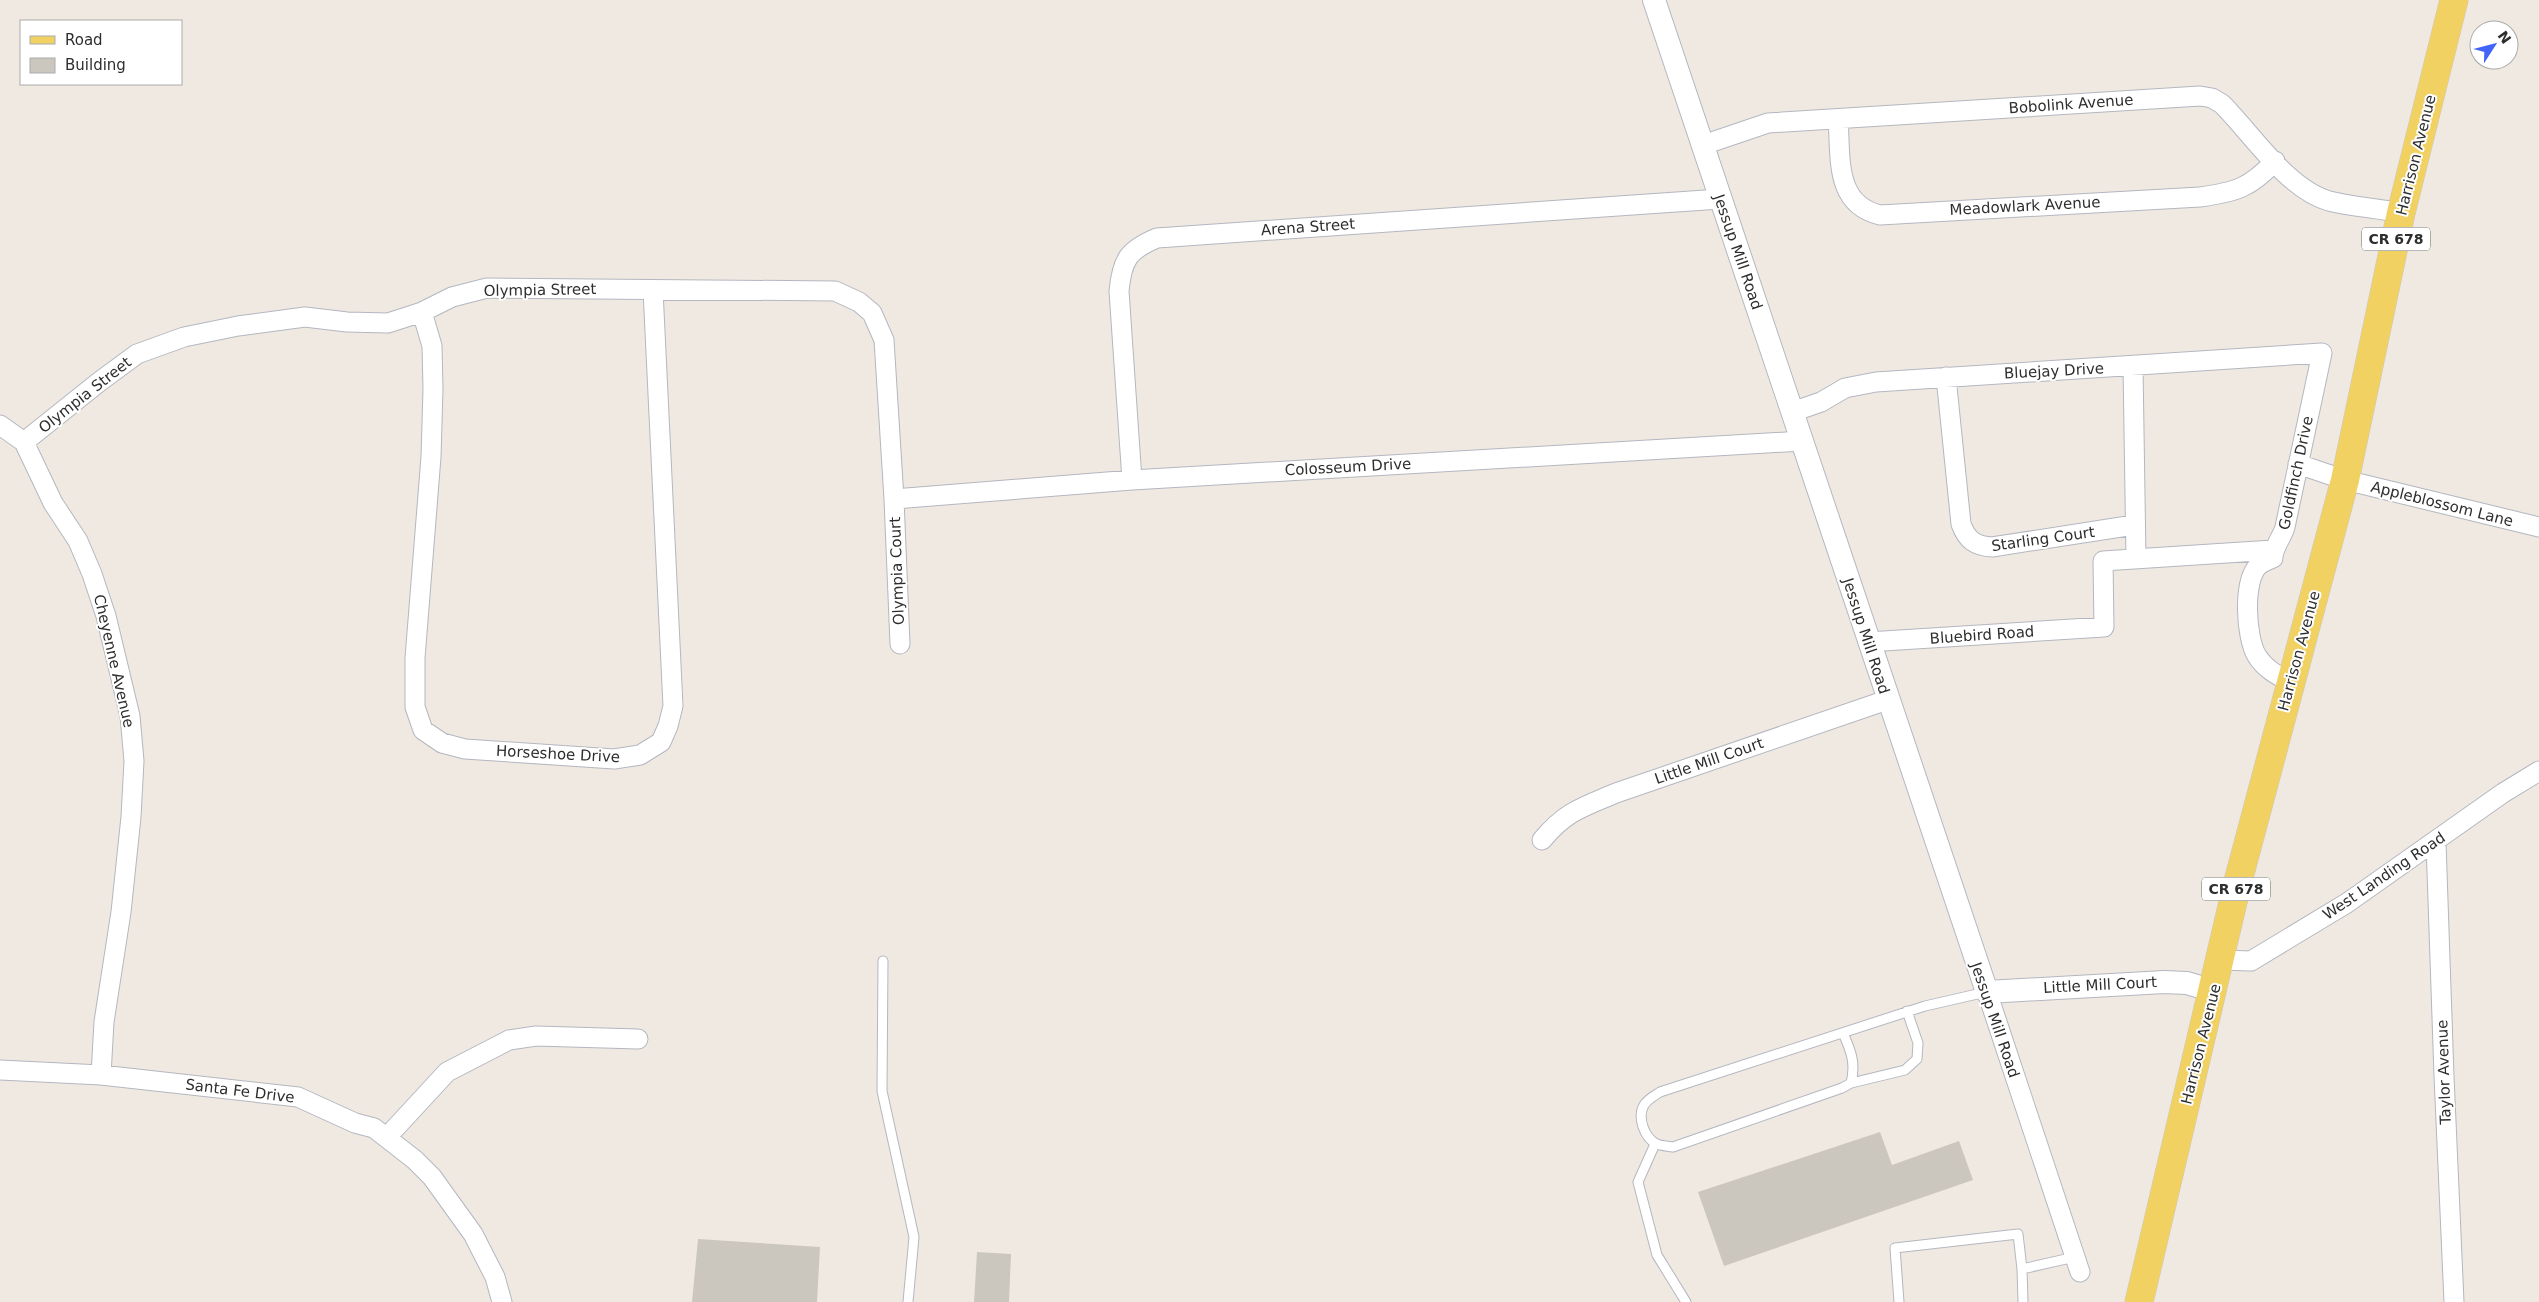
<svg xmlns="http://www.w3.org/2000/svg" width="2539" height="1302" font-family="'DejaVu Sans',sans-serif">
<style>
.building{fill:#cbc7bf}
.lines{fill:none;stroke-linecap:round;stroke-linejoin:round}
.service-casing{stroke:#b4b7c1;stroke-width:11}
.minor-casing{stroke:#b4b7c1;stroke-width:21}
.tertiary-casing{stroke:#b4b7c1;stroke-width:24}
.primary-casing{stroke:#c9c9c9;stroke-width:29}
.service{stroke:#fff;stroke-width:9}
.minor{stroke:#fff;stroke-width:19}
.tertiary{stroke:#fff;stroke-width:22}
.primary{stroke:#f2d163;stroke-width:28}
.labels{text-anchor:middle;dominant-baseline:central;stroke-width:4;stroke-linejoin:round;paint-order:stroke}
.shield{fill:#fff;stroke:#6d6d6d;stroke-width:1}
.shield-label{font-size:14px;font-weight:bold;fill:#2e2e2e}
.street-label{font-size:15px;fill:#2e2e2e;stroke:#fff}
</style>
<rect width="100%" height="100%" fill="#efe9e1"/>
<path class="building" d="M 1880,1132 L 1892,1165 L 1959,1141 L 1973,1180 L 1724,1266 L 1698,1192 Z
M 698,1239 L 820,1247 L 817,1302 L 692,1302 Z
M 977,1252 L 1011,1254 L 1009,1302 L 974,1302 Z"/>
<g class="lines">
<g class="service-casing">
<path id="service" d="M 883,961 L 882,1091 L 914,1237 L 908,1302
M 1843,1033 C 1851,1051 1856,1063 1851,1083 L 1842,1088 L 1673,1147 C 1668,1146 1661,1146 1657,1144 C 1644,1138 1637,1117 1644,1105 C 1648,1099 1654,1096 1660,1092 L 1925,1006 L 1986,992
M 1851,1083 L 1905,1070 L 1917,1059 L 1918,1043 L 1907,1011
M 1655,1144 L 1638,1182 L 1657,1255 L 1686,1302
M 1899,1302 L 1895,1248 L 2018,1234 L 2022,1269
M 2023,1302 L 2022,1269 L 2075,1257"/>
</g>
<g class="minor-casing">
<path id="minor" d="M 1838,119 C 1841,157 1834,204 1880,215 L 2200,197 C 2236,192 2250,188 2275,161
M 1703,145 L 1768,123 L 2200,96 L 2212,98 L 2222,104 C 2252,134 2287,189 2329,201 C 2352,207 2378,208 2401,213
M 422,312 L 432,346 L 433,389 L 431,457 L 415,658 L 415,707 L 423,730 L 442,743 L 465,749 L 614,759 L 640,755 L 661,742 L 668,726 L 673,706 L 653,290
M 2133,366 L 2136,559
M 1946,377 L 1961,524 C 1967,540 1975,546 1992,547 L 2134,525
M 1792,412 L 1821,402 L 1845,388 L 1876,382 L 2322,353 L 2285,527 C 2282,538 2273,547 2273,558 C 2268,560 2263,562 2259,565 C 2242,580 2246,639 2257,656 C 2265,669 2277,675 2290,682
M 0,425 L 24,442 L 53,503 L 78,541 L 92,574 L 106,616 L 130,716 L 134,761 L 131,817 L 121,912 L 104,1022 L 101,1075
M 24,442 L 99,382 L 137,354 L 184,337 L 238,326 L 305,317 L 347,322 L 388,323 L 422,312 L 452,297 L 487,288 L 835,291 L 859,302 L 872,313 L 884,340 L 894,499 L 900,644
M 2298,464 L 2345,480 L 2539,527
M 1132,480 L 1119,291 C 1122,260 1128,250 1157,238 L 1720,199
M 894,499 L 1132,480 L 1802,441
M 1868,642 L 2104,627 L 2103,561 L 2273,550
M 1542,840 C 1566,811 1583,807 1616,793 L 1887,700
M 2436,842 L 2444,1076 L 2454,1302
M 2221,960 L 2251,961 L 2347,903 L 2503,793 L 2539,771
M 1987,992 L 2080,1272
M 0,1070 L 101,1075 L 298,1097 L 355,1123 L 374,1128 L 415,1160 L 432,1177 L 473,1234 L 495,1277 L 502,1302
M 387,1137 L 447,1072 L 509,1040 L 536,1036 L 638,1039"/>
</g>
<g class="tertiary-casing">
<path id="tertiary" d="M 1654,0 L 1987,992 L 2164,982 L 2187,983 L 2213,991"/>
</g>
<g class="primary-casing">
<path id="primary" d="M 2139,1302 L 2237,885 L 2345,480 L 2401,213 L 2454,0"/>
</g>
<use href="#service" class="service"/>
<use href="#minor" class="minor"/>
<use href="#tertiary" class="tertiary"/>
<use href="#primary" class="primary"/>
</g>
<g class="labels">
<g class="shield">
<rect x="2362" y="227.5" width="68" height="23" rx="4"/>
<rect x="2202" y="877.5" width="68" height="23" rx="4"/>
</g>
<g class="shield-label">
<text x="2396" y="239">CR 678</text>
<text x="2236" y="889">CR 678</text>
</g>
<g class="street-label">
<text transform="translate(2071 104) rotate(-4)">Bobolink Avenue</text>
<text transform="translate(2416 155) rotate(-76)">Harrison Avenue</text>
<text transform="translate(2025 206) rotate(-3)">Meadowlark Avenue</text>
<text transform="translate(1308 227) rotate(-4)">Arena Street</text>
<text transform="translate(1738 252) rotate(71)">Jessup Mill Road</text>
<text transform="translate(540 290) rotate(-1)">Olympia Street</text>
<text transform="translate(2054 371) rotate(-3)">Bluejay Drive</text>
<text transform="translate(85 395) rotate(-38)">Olympia Street</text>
<text transform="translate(1348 467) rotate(-3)">Colosseum Drive</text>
<text transform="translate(2296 473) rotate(-78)">Goldfinch Drive</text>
<text transform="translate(2442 504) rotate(14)">Appleblossom Lane</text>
<text transform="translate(2043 539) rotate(-8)">Starling Court</text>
<text transform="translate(897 571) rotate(-92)">Olympia Court</text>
<text transform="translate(1982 635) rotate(-4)">Bluebird Road</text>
<text transform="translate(1866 636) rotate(72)">Jessup Mill Road</text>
<text transform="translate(2299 651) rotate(-75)">Harrison Avenue</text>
<text transform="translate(114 661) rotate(77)">Cheyenne Avenue</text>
<text transform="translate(558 754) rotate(3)">Horseshoe Drive</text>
<text transform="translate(1709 761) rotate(-19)">Little Mill Court</text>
<text transform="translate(2384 876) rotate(-34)">West Landing Road</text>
<text transform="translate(2100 985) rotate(-3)">Little Mill Court</text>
<text transform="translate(1995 1020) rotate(71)">Jessup Mill Road</text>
<text transform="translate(2201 1044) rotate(-76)">Harrison Avenue</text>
<text transform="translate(2444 1072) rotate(-92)">Taylor Avenue</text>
<text transform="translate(240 1091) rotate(7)">Santa Fe Drive</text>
</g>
</g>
<rect x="20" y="20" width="162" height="65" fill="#ffffff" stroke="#ababab"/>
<rect x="30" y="36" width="25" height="8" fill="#f2d163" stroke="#ababab"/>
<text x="65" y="45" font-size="15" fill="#2e2e2e">Road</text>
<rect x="30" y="58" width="25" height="15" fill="#cbc7bf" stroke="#ababab"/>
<text x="65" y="70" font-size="15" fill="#2e2e2e">Building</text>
<g transform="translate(2494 45) rotate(54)"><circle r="24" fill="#ffffff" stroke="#ababab"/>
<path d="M0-4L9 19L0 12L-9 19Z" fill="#4264fb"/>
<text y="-8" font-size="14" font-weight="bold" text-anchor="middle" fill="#2e2e2e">N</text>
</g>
</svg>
